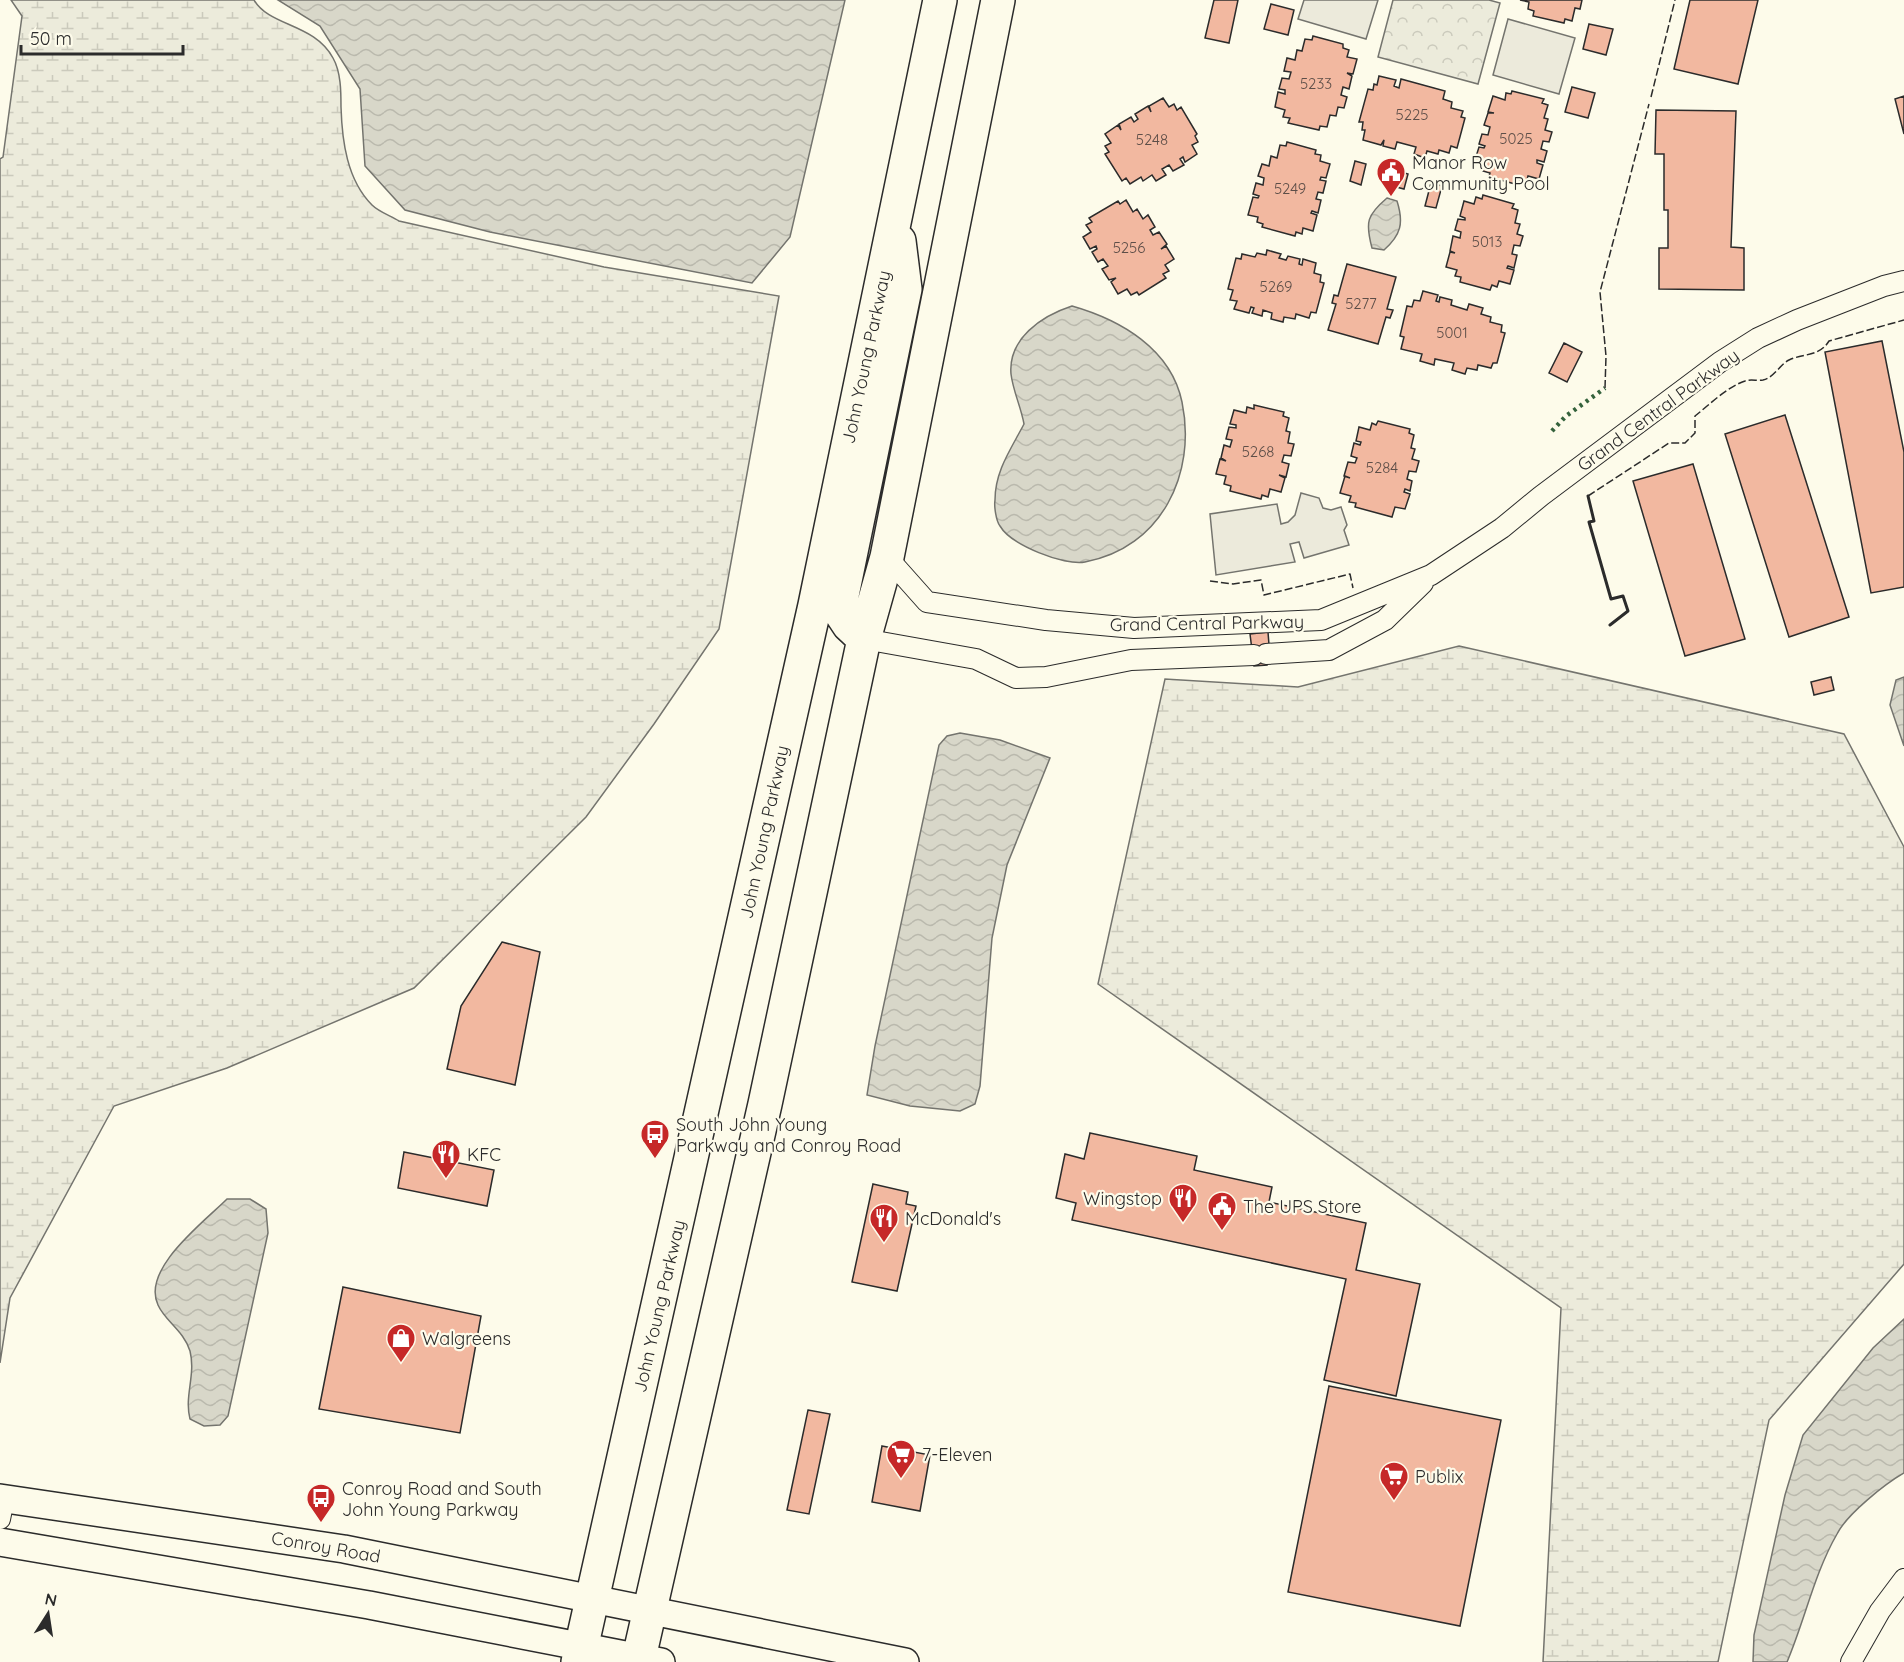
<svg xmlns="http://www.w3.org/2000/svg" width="1904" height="1662" font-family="Quicksand,sans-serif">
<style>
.wetland{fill:url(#wetland-marsh);stroke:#74746e;stroke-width:1.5}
.park{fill:url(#park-crowns);stroke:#74746e;stroke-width:1.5}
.parking{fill:#eceadb;stroke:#74746e;stroke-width:1.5}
.water{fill:url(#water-waves);stroke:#74746e;stroke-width:1.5}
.building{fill:#f2b8a0;stroke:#2b2b2b;stroke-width:1.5}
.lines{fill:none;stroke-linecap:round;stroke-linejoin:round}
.minor-casing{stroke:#2b2b2b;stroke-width:22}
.secondary-casing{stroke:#2b2b2b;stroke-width:30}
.trunk-casing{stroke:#2b2b2b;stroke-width:36}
.minor{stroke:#fdfbea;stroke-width:20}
.secondary{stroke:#fdfbea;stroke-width:27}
.trunk{stroke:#fdfbea;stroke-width:33}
.hedge{stroke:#34623c;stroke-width:4.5;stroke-dasharray:3 4.5;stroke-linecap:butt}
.fence{stroke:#2b2b2b;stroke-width:1.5;stroke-dasharray:8 3;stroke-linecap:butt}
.wall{stroke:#2b2b2b;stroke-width:3}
.labels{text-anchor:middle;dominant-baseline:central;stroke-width:4.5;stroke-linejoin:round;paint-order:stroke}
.number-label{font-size:15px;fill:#5d4e48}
.poi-label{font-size:18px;fill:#2b2b2b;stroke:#fdfbea;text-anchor:start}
.street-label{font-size:18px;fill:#2b2b2b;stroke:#fdfbea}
</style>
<defs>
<pattern id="wetland-marsh" width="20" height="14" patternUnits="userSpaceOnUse" patternTransform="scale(1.5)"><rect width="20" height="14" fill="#ecebdb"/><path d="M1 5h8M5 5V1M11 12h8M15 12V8" fill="none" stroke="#cbcabc"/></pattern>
<pattern id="park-crowns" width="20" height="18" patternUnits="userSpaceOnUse" patternTransform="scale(1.5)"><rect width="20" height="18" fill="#ecebdb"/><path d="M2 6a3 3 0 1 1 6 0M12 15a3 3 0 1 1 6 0" fill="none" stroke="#cbcabc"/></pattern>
<pattern id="water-waves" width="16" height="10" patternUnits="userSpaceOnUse" patternTransform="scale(1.5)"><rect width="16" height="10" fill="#d8d7c9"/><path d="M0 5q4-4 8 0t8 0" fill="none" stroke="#bab9ad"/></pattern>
</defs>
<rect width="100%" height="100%" fill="#fdfbea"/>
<path class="wetland" d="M 11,0 L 254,0 C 270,27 314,23 333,58 C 341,72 341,92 341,107 C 342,141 347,180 372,205 C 379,212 391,216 399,221 L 604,267 L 779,296 L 719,629 L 654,724 L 586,817 L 414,988 L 227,1068 L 114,1106 L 10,1298 L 0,1363 L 0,159 L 3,157 L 22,16 Z
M 1459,646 L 1844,734 L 1904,847 L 1904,1264 L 1769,1420 L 1718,1662 L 1543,1662 L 1561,1308 L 1098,984 L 1165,679 L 1298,687 Z"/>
<path class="park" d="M 1393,0 L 1489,0 L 1500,3 L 1478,84 L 1378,57 Z"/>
<path class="parking" d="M 1304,0 L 1378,0 L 1366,39 L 1298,19 Z
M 1508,19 L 1575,38 L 1559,94 L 1493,75 Z
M 1301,493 L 1319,498 L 1323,508 L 1331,510 L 1341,507 L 1347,525 L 1344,530 L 1349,545 L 1304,558 L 1299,542 L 1290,544 L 1295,562 L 1216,575 L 1210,514 L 1277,504 L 1281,524 L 1288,522 L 1295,515 Z"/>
<path class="water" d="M 278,0 L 845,0 L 790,237 L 752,283 L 490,232 L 405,210 L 365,166 L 360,89 L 320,26 Z
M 1387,198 L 1397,201 C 1404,223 1401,235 1384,250 L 1372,248 C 1365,222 1367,215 1387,198 Z
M 1072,306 C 1121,320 1171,349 1182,402 C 1197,474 1161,548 1085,562 C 1064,566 1011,545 1000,526 C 996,521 994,506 995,500 C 995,471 1011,449 1024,424 C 1021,407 1013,391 1011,374 C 1008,339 1041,316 1072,306 Z
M 1904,677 L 1904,746 L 1890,705 L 1896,680 Z
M 960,733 L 1000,740 L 1050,758 L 1007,865 L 992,938 L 980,1086 L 975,1104 L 960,1111 L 910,1106 L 867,1095 L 875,1046 L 939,745 L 947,736 Z
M 227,1199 L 250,1199 L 266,1209 L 268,1233 L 228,1416 L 220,1425 L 204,1426 L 190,1419 C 184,1396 196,1375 190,1351 C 184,1331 165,1321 158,1305 C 141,1269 204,1222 227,1199 Z
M 1904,1319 L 1904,1473 C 1885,1484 1847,1514 1837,1534 C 1814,1574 1805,1620 1787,1662 L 1753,1662 L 1754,1635 L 1785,1495 L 1803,1435 L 1873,1348 Z"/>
<path class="building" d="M 1214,0 L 1238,0 L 1229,43 L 1205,38 Z
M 1520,0 L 1582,0 L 1580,9 L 1575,8 L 1572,21 L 1565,19 L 1564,23 L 1533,16 L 1534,11 L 1528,9 L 1529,2 Z
M 1690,0 L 1758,0 L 1738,84 L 1674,69 Z
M 1271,4 L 1294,10 L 1288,35 L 1264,29 Z
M 1589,24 L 1613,29 L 1606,55 L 1583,49 Z
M 1313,36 L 1343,44 L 1343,48 L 1349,50 L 1347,57 L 1357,59 L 1353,74 L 1347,73 L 1352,76 L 1349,89 L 1343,87 L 1341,95 L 1347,97 L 1344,108 L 1338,107 L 1336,116 L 1330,115 L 1327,127 L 1320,126 L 1319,130 L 1288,123 L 1290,118 L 1283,117 L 1285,110 L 1275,107 L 1278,92 L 1285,94 L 1285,90 L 1279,89 L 1282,78 L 1289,79 L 1291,72 L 1284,71 L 1287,58 L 1295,60 L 1297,50 L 1302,51 L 1305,39 L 1312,40 Z
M 1379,76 L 1396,80 L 1394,86 L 1399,88 L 1401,79 L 1445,91 L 1443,99 L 1452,102 L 1451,108 L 1463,111 L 1461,117 L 1465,118 L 1457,148 L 1451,146 L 1449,153 L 1439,150 L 1438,154 L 1427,151 L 1425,158 L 1414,154 L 1416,147 L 1397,142 L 1395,149 L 1383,146 L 1384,140 L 1381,145 L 1363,140 L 1365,130 L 1362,130 L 1363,122 L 1359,122 L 1368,89 L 1373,90 L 1374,84 L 1377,85 Z
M 1572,87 L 1595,93 L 1588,118 L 1565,112 Z
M 1512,91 L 1544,99 L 1542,103 L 1548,105 L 1544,118 L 1548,119 L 1545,130 L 1552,132 L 1549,142 L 1543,141 L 1541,149 L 1547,151 L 1544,162 L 1537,160 L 1537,163 L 1543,165 L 1539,179 L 1528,176 L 1526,183 L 1520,181 L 1519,185 L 1489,177 L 1490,173 L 1483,171 L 1484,166 L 1474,163 L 1479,147 L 1484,148 L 1485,146 L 1479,144 L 1482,134 L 1488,135 L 1490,127 L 1484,125 L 1488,113 L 1494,113 L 1488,112 L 1493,96 L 1505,100 L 1506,93 L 1511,94 Z
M 1904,96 L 1904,134 L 1895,99 Z
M 1163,98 L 1169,107 L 1174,104 L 1177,110 L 1181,107 L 1197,134 L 1195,136 L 1198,142 L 1192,145 L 1197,154 L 1185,162 L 1183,157 L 1180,159 L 1184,165 L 1173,171 L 1169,165 L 1162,169 L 1166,175 L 1156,181 L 1152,175 L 1143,181 L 1141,177 L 1130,184 L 1126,178 L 1122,181 L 1105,154 L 1109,152 L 1105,146 L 1111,143 L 1105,134 L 1118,125 L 1121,130 L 1119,124 L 1131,117 L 1134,122 L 1138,119 L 1135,114 L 1148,106 L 1151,112 L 1149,106 Z
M 1656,110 L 1736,111 L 1731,247 L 1744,248 L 1744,290 L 1659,289 L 1659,248 L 1668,248 L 1668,210 L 1664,210 L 1664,154 L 1655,154 Z
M 1287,142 L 1316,150 L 1315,154 L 1321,155 L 1320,161 L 1330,164 L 1326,178 L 1321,177 L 1320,180 L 1326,181 L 1323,193 L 1318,192 L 1316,199 L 1321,200 L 1318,213 L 1312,211 L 1311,213 L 1317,215 L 1313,231 L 1303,228 L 1302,234 L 1296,232 L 1295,236 L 1262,227 L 1263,224 L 1257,222 L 1258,217 L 1248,215 L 1253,197 L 1258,198 L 1259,196 L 1253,194 L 1256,183 L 1263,185 L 1264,178 L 1258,176 L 1262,164 L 1269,166 L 1271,156 L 1277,158 L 1280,145 L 1286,146 Z
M 1355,161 L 1366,164 L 1361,185 L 1350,181 Z
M 1390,169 L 1408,174 L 1404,189 L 1385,184 Z
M 1431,183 L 1442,186 L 1436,208 L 1425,206 Z
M 1483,195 L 1514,204 L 1512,208 L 1518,210 L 1515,223 L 1520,224 L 1517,234 L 1523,236 L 1520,246 L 1514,245 L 1512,254 L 1517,255 L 1514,268 L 1508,266 L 1507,268 L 1514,270 L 1510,284 L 1499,281 L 1497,287 L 1492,285 L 1490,290 L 1460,282 L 1461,277 L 1455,276 L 1457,270 L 1446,267 L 1450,252 L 1455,253 L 1450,251 L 1453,236 L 1460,238 L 1461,232 L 1455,230 L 1458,219 L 1465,220 L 1465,218 L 1460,216 L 1464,201 L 1474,204 L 1476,197 L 1482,199 Z
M 1126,200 L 1133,212 L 1137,209 L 1143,219 L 1148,215 L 1155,227 L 1150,230 L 1153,235 L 1159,232 L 1167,244 L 1161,249 L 1166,246 L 1174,259 L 1165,265 L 1169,271 L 1163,274 L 1166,278 L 1139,295 L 1137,292 L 1131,295 L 1127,289 L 1118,294 L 1111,282 L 1116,278 L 1109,280 L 1102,269 L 1108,266 L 1103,259 L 1098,262 L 1092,252 L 1097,249 L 1096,246 L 1090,249 L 1083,237 L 1091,232 L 1086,225 L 1092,222 L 1089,218 L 1118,201 L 1120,204 Z
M 1267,250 L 1281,254 L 1279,258 L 1286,260 L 1288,256 L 1300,259 L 1299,264 L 1302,265 L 1303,259 L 1316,263 L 1314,273 L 1321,275 L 1320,282 L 1324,283 L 1316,313 L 1311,312 L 1309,318 L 1296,314 L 1295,319 L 1284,317 L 1283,322 L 1271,319 L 1272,313 L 1263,310 L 1262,316 L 1252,313 L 1254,308 L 1251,307 L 1249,313 L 1234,309 L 1237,301 L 1230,300 L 1233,290 L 1228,289 L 1236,258 L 1241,259 L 1242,254 L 1255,257 L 1257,253 L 1266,255 Z
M 1347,264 L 1396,277 L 1387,309 L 1393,310 L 1390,318 L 1386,317 L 1378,344 L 1328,330 L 1336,304 L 1332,303 L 1334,295 L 1338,296 Z
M 1423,291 L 1438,295 L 1436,301 L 1439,302 L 1440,297 L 1452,300 L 1451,305 L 1467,310 L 1469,304 L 1483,308 L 1481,314 L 1491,317 L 1490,322 L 1502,325 L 1501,332 L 1505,333 L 1497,363 L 1493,363 L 1491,368 L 1478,365 L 1477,370 L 1467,368 L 1465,374 L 1452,370 L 1454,363 L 1435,359 L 1434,365 L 1420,361 L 1422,354 L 1401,349 L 1404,337 L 1400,336 L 1407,306 L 1412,307 L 1414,300 L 1420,301 Z
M 1882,341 L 1904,452 L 1904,587 L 1871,593 L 1825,352 Z
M 1564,343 L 1582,352 L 1567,382 L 1549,373 Z
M 1254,405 L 1284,412 L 1283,416 L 1289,418 L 1286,431 L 1290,432 L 1288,443 L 1294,444 L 1291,456 L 1284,455 L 1282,462 L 1289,464 L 1286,477 L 1279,475 L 1285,478 L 1281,492 L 1270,489 L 1268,497 L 1262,495 L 1261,499 L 1230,491 L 1231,486 L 1224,484 L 1226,476 L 1216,474 L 1220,459 L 1226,461 L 1221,458 L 1224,445 L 1230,447 L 1232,440 L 1226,439 L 1229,427 L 1236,428 L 1236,425 L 1230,424 L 1234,410 L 1246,413 L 1247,407 L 1254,409 Z
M 1785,415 L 1849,617 L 1789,637 L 1725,434 Z
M 1378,421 L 1410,429 L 1409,433 L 1414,435 L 1411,448 L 1415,449 L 1412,459 L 1419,461 L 1416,472 L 1409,471 L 1407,479 L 1412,481 L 1410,491 L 1405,489 L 1404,492 L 1410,494 L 1405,509 L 1395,507 L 1392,517 L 1355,507 L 1356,503 L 1349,502 L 1351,496 L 1340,493 L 1345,476 L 1350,478 L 1344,476 L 1348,462 L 1355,463 L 1357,458 L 1351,456 L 1354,443 L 1360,445 L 1361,442 L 1356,441 L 1359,427 L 1370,430 L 1372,423 L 1376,425 Z
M 1693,464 L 1745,639 L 1685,656 L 1633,481 Z
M 1268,632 L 1269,645 L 1265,646 L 1267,665 L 1254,666 L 1250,634 Z
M 1831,677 L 1834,690 L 1814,695 L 1811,682 Z
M 502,942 L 540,952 L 515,1085 L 447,1069 L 461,1006 Z
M 1090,1133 L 1197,1156 L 1194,1170 L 1272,1187 L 1269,1202 L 1366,1223 L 1356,1270 L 1420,1284 L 1396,1396 L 1324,1380 L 1346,1279 L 1072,1220 L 1076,1203 L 1056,1198 L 1065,1154 L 1084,1159 Z
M 404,1152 L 494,1170 L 487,1206 L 398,1188 Z
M 873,1184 L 908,1192 L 906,1204 L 916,1206 L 897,1291 L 852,1282 Z
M 343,1287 L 481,1316 L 460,1433 L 319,1409 Z
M 1329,1386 L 1501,1420 L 1460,1626 L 1288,1592 Z
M 808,1410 L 830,1414 L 809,1514 L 787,1510 Z
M 882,1446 L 930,1455 L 920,1511 L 872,1502 Z"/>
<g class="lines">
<g class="minor-casing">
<path id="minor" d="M 887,557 L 927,602 L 1046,620 L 1134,628 L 1321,620 L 1431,575 L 1502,528 L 1541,496 L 1720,362 L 1758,338 L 1797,320 L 1884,286 L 1904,281
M 864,639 L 976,659 L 1016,678 L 1046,677 L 1131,660 L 1254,655
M 1266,654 L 1329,650 L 1385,620 L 1423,583
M 0,1519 L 4,1499
M 1851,1662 L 1880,1611 L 1904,1579"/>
</g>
<g class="secondary-casing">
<path id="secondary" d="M 0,1498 L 344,1549 L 905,1662
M 0,1542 L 369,1605 L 661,1662"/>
</g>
<g class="trunk-casing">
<path id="trunk" d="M 864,639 L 849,625 L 839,610 L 905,289 L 899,241
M 578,1662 L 815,605 L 940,0
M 638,1662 L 765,1104 L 864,639 L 887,557 L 998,0"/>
</g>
<use href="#minor" class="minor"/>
<use href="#secondary" class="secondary"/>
<use href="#trunk" class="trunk"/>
<path class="hedge" d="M 1552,431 L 1566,416 L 1605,388"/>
<path class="fence" d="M 1651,97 L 1675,0
M 1605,388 L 1606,356 L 1600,292 L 1649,104
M 1588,496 L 1669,443 L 1685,443 L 1695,433 L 1695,416 C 1709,405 1727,387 1745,381 C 1750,379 1758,381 1763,380 C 1775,377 1779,365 1789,360 C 1804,353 1819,357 1829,341 L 1904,320
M 1210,581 L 1233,584 L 1261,580 L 1264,595 L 1350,574 L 1353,588"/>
<path class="wall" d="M 1588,496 L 1594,521 L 1589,522 L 1611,599 L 1623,596 L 1628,611 L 1610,625"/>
</g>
<defs>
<g id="civic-pin" transform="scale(1.5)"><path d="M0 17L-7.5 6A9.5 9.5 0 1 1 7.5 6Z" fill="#c62828" stroke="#fdfbea"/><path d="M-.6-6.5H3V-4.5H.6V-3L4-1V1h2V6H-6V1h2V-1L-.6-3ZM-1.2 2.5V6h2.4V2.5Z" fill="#fff"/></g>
<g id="bus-pin" transform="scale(1.5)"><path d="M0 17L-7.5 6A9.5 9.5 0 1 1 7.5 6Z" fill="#c62828" stroke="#fdfbea"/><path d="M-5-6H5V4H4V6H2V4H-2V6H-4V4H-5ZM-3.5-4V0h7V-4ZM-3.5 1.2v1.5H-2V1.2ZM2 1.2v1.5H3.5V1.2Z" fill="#fff"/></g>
<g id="restaurant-pin" transform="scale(1.5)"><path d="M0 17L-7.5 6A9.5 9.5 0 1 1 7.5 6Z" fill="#c62828" stroke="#fdfbea"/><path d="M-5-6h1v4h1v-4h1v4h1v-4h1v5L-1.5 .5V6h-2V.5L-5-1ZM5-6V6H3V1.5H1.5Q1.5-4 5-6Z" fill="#fff"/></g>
<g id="shop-pin" transform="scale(1.5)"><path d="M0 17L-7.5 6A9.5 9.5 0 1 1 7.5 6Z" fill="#c62828" stroke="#fdfbea"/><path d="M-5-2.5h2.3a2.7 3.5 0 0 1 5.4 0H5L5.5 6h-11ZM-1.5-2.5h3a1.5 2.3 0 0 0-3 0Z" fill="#fff"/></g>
<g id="supermarket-pin" transform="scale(1.5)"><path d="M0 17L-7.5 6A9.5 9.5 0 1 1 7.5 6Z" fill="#c62828" stroke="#fdfbea"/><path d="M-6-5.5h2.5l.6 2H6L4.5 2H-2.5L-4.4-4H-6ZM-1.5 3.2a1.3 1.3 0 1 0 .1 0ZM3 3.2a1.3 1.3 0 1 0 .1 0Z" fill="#fff"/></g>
</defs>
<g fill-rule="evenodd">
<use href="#civic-pin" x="1391" y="172"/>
<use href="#bus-pin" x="655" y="1134"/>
<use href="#restaurant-pin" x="446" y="1154"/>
<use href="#restaurant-pin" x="1183" y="1198"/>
<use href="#civic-pin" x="1222" y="1206"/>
<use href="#restaurant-pin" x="884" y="1218"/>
<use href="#shop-pin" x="401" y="1338"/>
<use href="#supermarket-pin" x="901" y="1454"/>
<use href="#supermarket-pin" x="1394" y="1476"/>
<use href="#bus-pin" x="321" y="1498"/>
</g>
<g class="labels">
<g class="number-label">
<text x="1316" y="83">5233</text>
<text x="1412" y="114">5225</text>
<text x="1516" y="138">5025</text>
<text x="1152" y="139">5248</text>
<text x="1290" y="188">5249</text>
<text x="1487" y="241">5013</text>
<text x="1129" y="247">5256</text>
<text x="1276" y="286">5269</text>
<text x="1361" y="303">5277</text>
<text x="1452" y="332">5001</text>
<text x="1258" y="451">5268</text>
<text x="1382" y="467">5284</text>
</g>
<g class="poi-label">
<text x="1412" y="162">Manor Row<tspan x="1412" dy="21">Community Pool</tspan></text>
<text x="676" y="1124">South John Young<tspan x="676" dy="21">Parkway and Conroy Road</tspan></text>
<text x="467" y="1154">KFC</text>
<text x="1162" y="1198" text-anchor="end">Wingstop</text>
<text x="1243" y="1206">The UPS Store</text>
<text x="905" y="1218">McDonald's</text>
<text x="422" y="1338">Walgreens</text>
<text x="922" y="1454">7-Eleven</text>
<text x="1415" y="1476">Publix</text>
<text x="342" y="1488">Conroy Road and South<tspan x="342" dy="21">John Young Parkway</tspan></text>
</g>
<g class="street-label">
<text transform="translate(866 357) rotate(-78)">John Young Parkway</text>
<text transform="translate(1658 410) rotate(-36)">Grand Central Parkway</text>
<text transform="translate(1207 623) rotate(-1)">Grand Central Parkway</text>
<text transform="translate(764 832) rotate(-78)">John Young Parkway</text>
<text transform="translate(659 1306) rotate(-77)">John Young Parkway</text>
<text transform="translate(326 1547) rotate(10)">Conroy Road</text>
</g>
</g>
<g transform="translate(48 1614) rotate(12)" stroke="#fdfbea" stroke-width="4.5" paint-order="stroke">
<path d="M0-4.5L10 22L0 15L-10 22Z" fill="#2b2b2b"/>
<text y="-9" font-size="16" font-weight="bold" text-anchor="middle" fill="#2b2b2b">N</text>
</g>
<path d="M21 45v9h162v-9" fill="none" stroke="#2b2b2b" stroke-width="3"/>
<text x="30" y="45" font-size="18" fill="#2b2b2b" stroke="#fdfbea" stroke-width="4.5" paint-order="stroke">50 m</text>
</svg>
